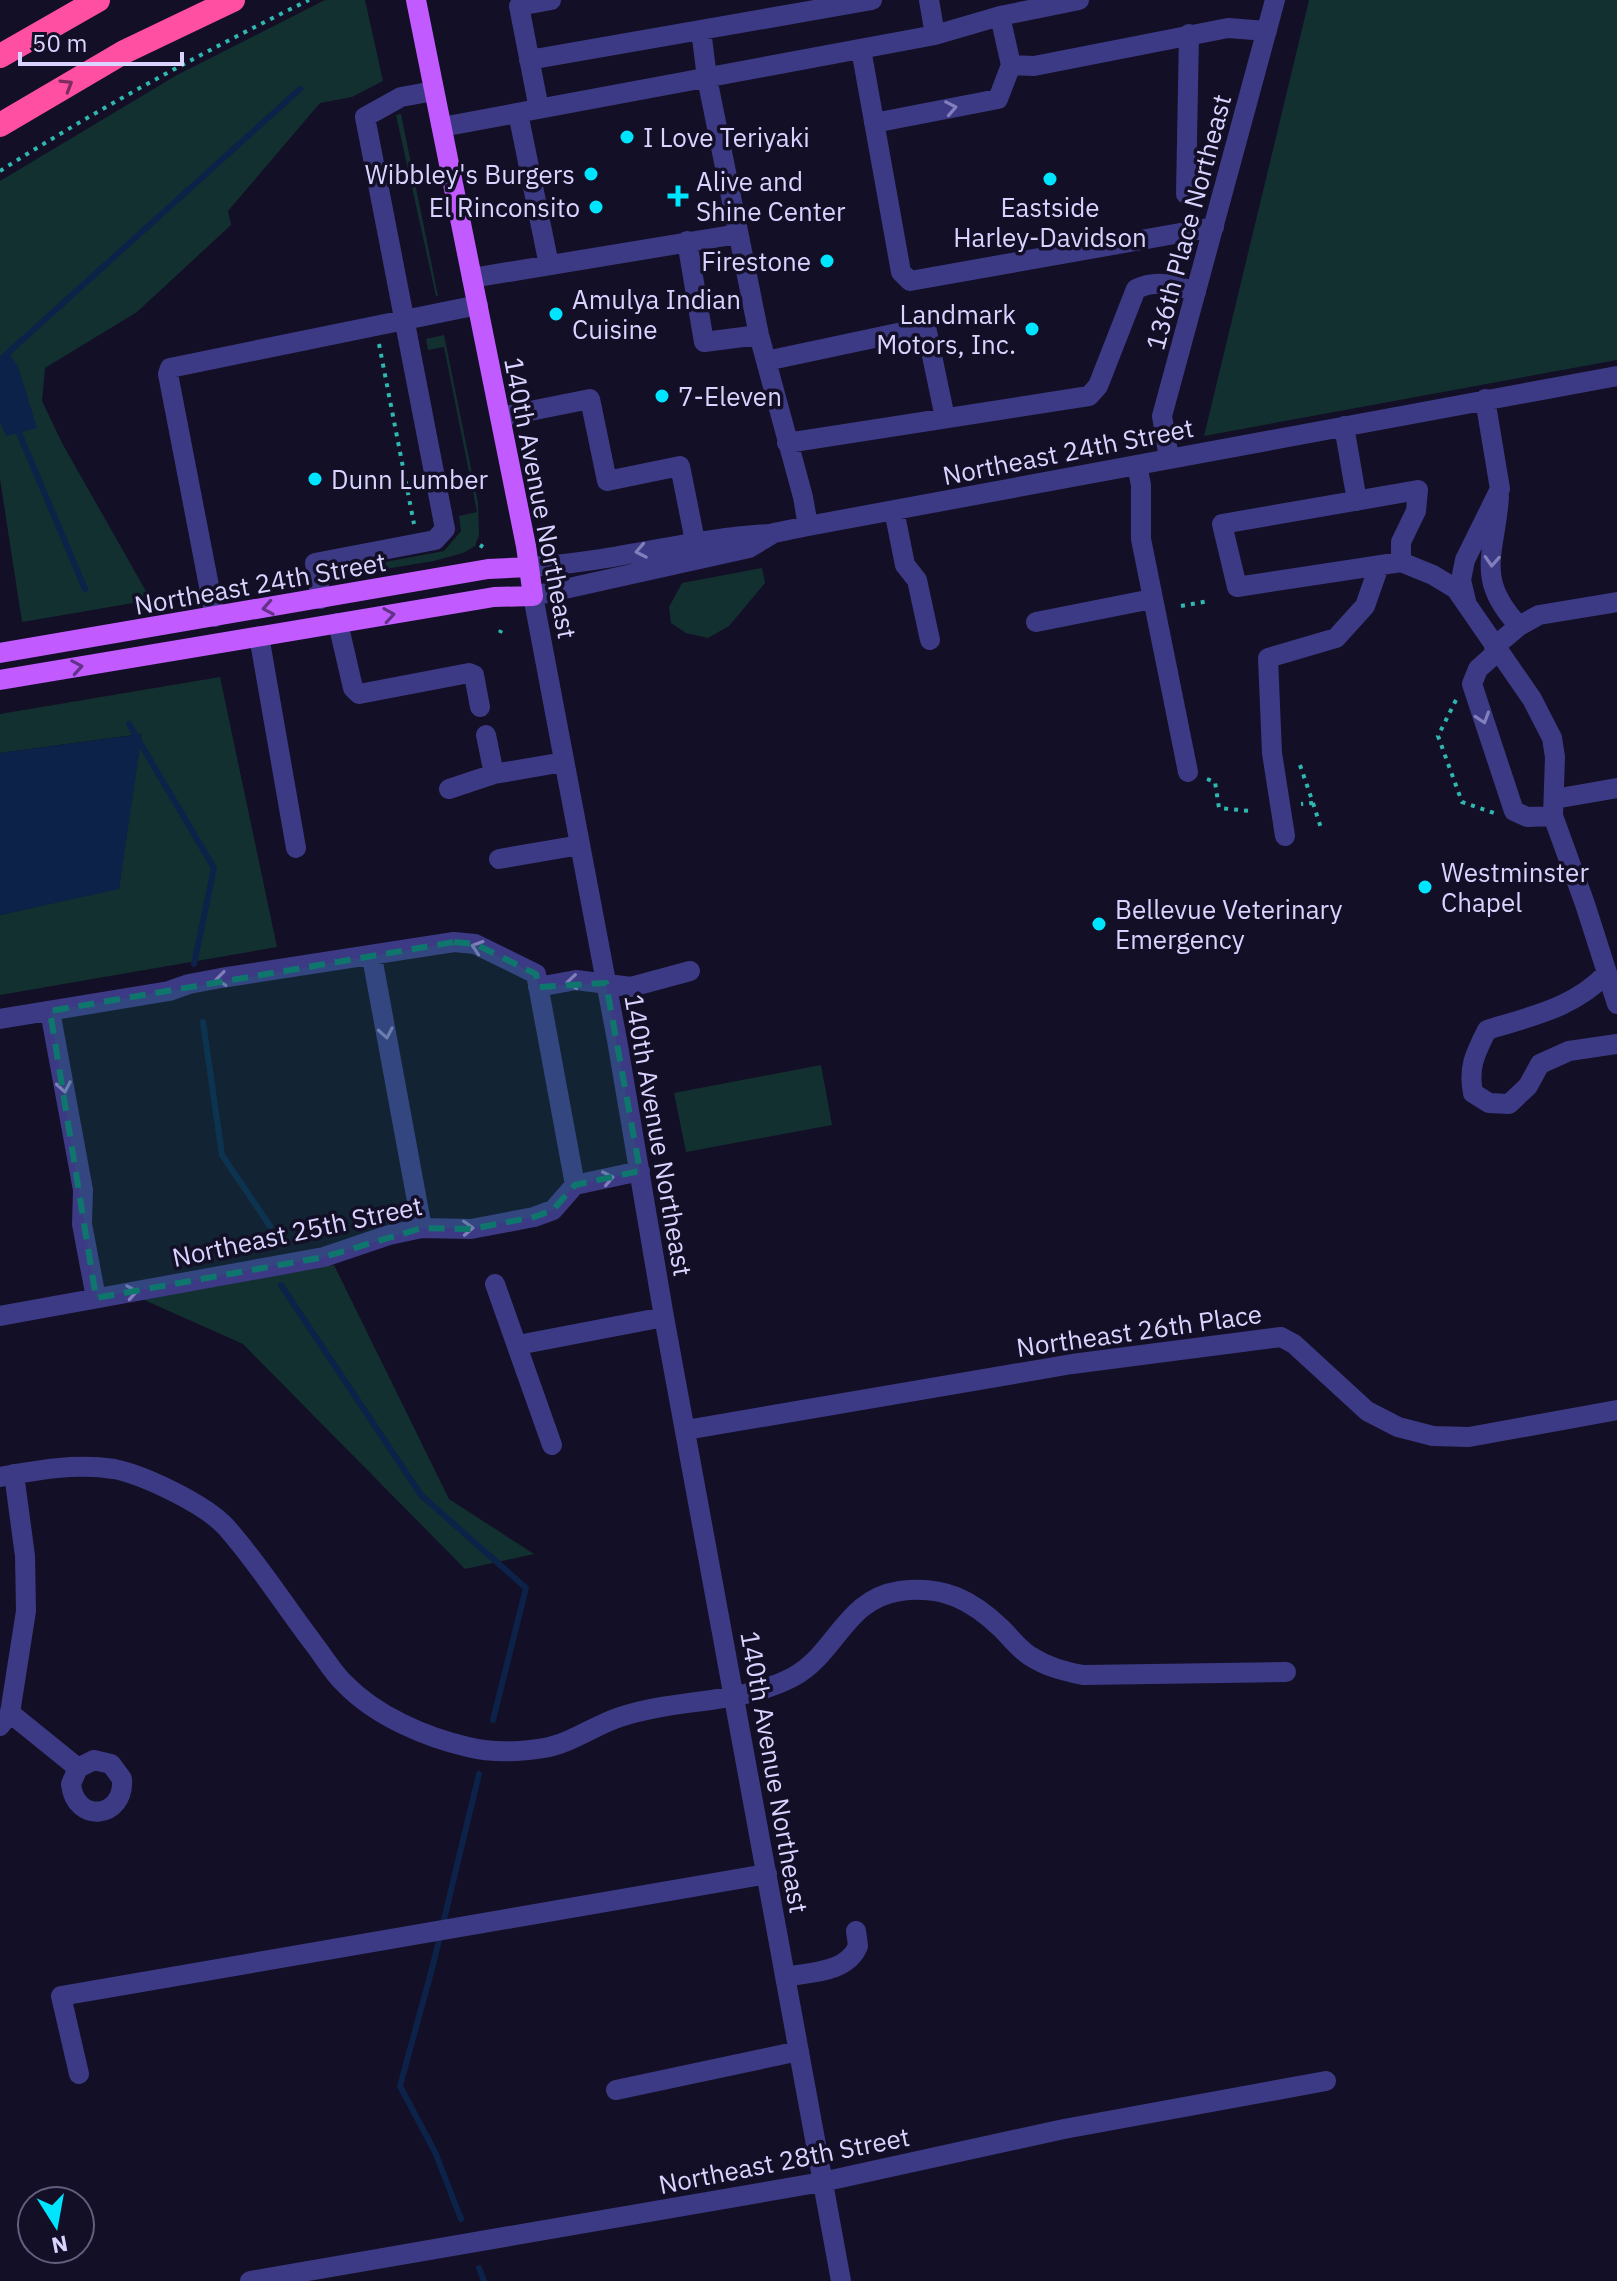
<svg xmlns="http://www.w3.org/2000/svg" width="1617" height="2281" font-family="'IBM Plex Sans',sans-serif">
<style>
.green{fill:#12302f}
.water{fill:#0c2248}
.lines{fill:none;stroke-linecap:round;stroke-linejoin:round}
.stream{stroke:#0c2248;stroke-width:6}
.path{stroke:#2fb8b0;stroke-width:4;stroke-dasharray:4 6;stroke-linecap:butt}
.minor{stroke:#3d3a85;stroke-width:20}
.major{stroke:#c25bff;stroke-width:20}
.highway{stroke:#ff4fa3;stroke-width:24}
.oneway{stroke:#7d2c5e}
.oneway2{stroke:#837fbc}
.oneway3{stroke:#623188}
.marked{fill:#0f766e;fill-opacity:0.2;stroke:#0f766e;stroke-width:6;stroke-dasharray:16 10;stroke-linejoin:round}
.poi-dot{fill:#00e5ff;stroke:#130f26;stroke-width:3}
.labels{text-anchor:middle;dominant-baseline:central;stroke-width:7;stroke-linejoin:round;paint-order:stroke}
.poi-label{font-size:26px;fill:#d9d4ff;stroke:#130f26;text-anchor:start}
.street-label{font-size:26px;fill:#d9d4ff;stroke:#130f26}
</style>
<rect width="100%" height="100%" fill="#130f26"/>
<path class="green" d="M 325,0 L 365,0 L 383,81 L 352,97 L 320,103 L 228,211 L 231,225 L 137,312 L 45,368 L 42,401 L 62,443 L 151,600 L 22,622 L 0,479 L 0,181 L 177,75 Z
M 1309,0 L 1617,0 L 1617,360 L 1204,436 Z
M 401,114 L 438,296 L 436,296 L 396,115 Z
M 444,335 L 478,503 L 479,535 L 475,546 L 463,553 L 434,561 L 330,578 L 331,572 L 444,551 L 461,531 L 459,516 L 477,512 L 444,347 L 428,350 L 426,339 Z
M 762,568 L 765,583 L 729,626 L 708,638 L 686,633 L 671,623 L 669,607 L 682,583 Z
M 220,677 L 277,947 L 0,995 L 0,915 L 119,888 L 141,734 L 0,753 L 0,714 Z
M 821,1065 L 832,1125 L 686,1152 L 674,1093 Z
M 334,1265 L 449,1499 L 534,1554 L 465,1569 L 243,1344 L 142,1299 Z"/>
<path class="water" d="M 9,353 L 18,366 L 37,428 L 6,436 L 0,422 L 0,360 Z
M 142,734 L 119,889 L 0,915 L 0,753 Z"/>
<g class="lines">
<path class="stream" d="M 0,360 L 300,89
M 16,426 L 85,589
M 129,724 L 214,868 L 194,964
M 203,1022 L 222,1155 L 270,1226
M 281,1285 L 421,1495 L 526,1588 L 493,1720
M 461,2219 L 435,2152 L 400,2086 L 433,1965 L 479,1774
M 479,2268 L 484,2281"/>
<path class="path" d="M 0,171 C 99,108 203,52 309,0
M 379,344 L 414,524
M 480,545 L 483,547
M 1181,606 L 1209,601
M 500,633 L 501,630
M 1456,700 L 1438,736 L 1462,802 L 1494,813
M 1300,765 L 1313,803 L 1301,804
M 1207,779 L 1215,782 L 1219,808 L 1250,811
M 1313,803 L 1321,828"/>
<path class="minor" d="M 1000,16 L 1011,65 L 1034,66 L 1228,28 L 1267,31
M 701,30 L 707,78 L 759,335 L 803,497 L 808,526
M 935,35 L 1000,16 L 1079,0
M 861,49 L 901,272 L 910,281 L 1214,227
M 529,60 L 872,0
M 539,109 L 519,6 L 551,0
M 518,113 L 549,265
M 874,123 L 998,99 L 1011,65
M 442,127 L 935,35 L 929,0
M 1186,194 L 1189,34
M 687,241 L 704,342 L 759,335
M 472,278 L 738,234
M 766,361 L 926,327 L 945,418
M 500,417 L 590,399 L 607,481 L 680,466 L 695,541
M 1344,426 L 1357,501
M 787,443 L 1089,396 L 1098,386 L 1136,289 C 1157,279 1175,285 1196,292
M 1169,458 L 1162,416 L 1275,0
M 1137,465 L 1141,485 L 1141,539 L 1188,772
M 1418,490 L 1416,511 L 1401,542 L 1401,562 L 1237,587 L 1222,524 Z
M 1499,497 C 1495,554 1474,578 1519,626
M 894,510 L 905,565 L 917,580 L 930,640
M 1401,562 L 1433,575 L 1456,589 L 1532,699 L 1552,738 L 1555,757 L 1553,816 L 1585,904 L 1617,1004
M 529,567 C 610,563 689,538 770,534
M 321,599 L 315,563 L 435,540 L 445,529 L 365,117 L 401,97 L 434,91
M 1466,601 L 1461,580 L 1465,560 L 1500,489 L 1485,399
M 215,617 L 168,374 L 170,368 L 478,305
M 1036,622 L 1152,599
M 338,623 L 353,688 L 359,694 L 469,673 L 474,675 L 480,707
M 259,636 L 296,848
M 1494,647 L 1519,626 L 1539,615 L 1617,602
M 1497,652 L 1478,669 L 1472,684 L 1514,811 L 1527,817 L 1553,816
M 486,735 L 494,774
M 449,789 L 494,774 L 564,762
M 1554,799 L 1617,788
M 1285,836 L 1272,753 L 1268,658 L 1336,638 L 1365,606 L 1379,566
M 499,859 L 580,845
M 372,957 L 422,1228
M 1607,973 C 1574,1008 1532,1016 1487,1030 C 1475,1054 1468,1067 1473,1093 L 1489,1103 L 1509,1104 L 1528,1086 L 1540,1064 L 1569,1051 L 1617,1044
M 538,987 L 576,980 L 631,987 L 690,971
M 50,1011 L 83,1190 L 82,1224 L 96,1298
M 0,1019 L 169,991 L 189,984 L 221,978 L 454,942 L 475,944 L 536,974 L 575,1185
M 495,1284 L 552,1445
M 0,1316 L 324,1257 L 389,1235 L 422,1228 L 471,1229 L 534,1217 L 553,1210 L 575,1185 L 640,1171
M 518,1345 L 664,1317
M 686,1430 L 1072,1364 L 1281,1337 L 1294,1344 L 1367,1411 L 1398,1427 L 1433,1436 L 1469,1437 L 1617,1410
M 0,1477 C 37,1470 76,1463 114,1469 C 144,1475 205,1504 226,1527 C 258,1563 285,1606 314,1644 C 324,1657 333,1673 345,1684 C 376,1716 425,1737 468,1747 C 492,1753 520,1752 544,1748 C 570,1744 595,1725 620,1717 C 676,1698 740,1705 793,1677 C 837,1653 845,1599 900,1591 C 943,1585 972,1600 1002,1629 C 1011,1638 1019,1649 1030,1656 C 1047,1667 1063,1671 1083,1675 L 1286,1672
M 10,1713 L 78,1768 L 71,1784 C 75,1824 125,1819 122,1779 L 111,1764 L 94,1760 L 78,1768
M 0,1726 L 10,1713 L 26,1611 L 25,1556 L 14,1474
M 786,1977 C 810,1972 847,1973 858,1946 L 856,1931
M 79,2074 L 61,1996 L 767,1874
M 616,2090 L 799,2051
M 250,2281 L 822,2182 L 1064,2129 L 1326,2081
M 841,2281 L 664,1317 L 617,1040 L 533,596 L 749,548 L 774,533 L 808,526 L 1617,376"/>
<path class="major" d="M 0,653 L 488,569 L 529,567
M 0,680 L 494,597 L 533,596 L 526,546 L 416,0"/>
<path class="highway" d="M 0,56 L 98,0
M 0,125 L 124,52 L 233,0"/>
</g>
<defs><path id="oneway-chevron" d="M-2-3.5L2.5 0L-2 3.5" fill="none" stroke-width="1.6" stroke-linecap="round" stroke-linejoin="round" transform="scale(2)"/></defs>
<use class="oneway" href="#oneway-chevron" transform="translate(67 85) rotate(-31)"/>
<g class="oneway2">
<use href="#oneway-chevron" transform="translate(951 108) rotate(-11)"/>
<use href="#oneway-chevron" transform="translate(641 551) rotate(169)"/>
<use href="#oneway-chevron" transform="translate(1492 561) rotate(93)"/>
<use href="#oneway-chevron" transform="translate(1483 718) rotate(72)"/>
<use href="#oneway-chevron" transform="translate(477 947) rotate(-162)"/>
<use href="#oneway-chevron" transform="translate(221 979) rotate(172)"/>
<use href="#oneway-chevron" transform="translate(572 982) rotate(175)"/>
<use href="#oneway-chevron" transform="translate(386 1033) rotate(80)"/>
<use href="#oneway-chevron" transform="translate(64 1087) rotate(80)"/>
<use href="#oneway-chevron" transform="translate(608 1178) rotate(-12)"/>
<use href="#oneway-chevron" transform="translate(468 1228) rotate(-3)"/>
<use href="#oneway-chevron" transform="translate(132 1292) rotate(-10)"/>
</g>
<g class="oneway3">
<use href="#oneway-chevron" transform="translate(268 608) rotate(170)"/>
<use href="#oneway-chevron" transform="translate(389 615) rotate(-9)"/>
<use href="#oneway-chevron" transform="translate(77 667) rotate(-10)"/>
</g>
<path class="marked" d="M 454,942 L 475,944 L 536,974 L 538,987 L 606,983 L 640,1171 L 575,1185 L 553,1210 L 534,1217 L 471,1229 L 422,1228 L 324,1257 L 96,1298 L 50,1011 Z"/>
<g class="poi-dot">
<circle cx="627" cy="137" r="8"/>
<circle cx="591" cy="174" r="8"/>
<circle cx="1050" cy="179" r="8"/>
<path d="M674 184h8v8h8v8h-8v8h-8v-8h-8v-8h8z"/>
<circle cx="596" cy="207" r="8"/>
<circle cx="827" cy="261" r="8"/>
<circle cx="556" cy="314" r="8"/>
<circle cx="1032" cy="329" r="8"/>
<circle cx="662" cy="396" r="8"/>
<circle cx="315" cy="479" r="8"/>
<circle cx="1425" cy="887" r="8"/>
<circle cx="1099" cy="924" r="8"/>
</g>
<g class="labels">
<g class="poi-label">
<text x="643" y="137">I Love Teriyaki</text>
<text x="575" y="174" text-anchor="end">Wibbley's Burgers</text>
<text x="696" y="181">Alive and<tspan x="696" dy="30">Shine Center</tspan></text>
<text x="580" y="207" text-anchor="end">El Rinconsito</text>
<text x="1050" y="207" text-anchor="middle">Eastside<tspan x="1050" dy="30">Harley-Davidson</tspan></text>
<text x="811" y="261" text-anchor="end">Firestone</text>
<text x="572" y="299">Amulya Indian<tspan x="572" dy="30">Cuisine</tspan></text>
<text x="1016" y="314" text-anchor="end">Landmark<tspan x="1016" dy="30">Motors, Inc.</tspan></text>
<text x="678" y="396">7-Eleven</text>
<text x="331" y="479">Dunn Lumber</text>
<text x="1441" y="872">Westminster<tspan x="1441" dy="30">Chapel</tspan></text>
<text x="1115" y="909">Bellevue Veterinary<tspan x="1115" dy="30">Emergency</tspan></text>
</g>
<g class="street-label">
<text transform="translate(1188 222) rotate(-75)">136th Place Northeast</text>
<text transform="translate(1068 451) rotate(-11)">Northeast 24th Street</text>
<text transform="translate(541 498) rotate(79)">140th Avenue Northeast</text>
<text transform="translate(260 583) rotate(-10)">Northeast 24th Street</text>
<text transform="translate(659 1135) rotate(80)">140th Avenue Northeast</text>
<text transform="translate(297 1231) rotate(-12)">Northeast 25th Street</text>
<text transform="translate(1139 1330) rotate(-8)">Northeast 26th Place</text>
<text transform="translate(775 1772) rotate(80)">140th Avenue Northeast</text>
<text transform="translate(784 2160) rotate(-11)">Northeast 28th Street</text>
</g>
</g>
<g transform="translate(56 2225) rotate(169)"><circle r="38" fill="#130f26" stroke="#625e7d" stroke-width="2"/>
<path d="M0-6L14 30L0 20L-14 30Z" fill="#00e5ff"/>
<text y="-12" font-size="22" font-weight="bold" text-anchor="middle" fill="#d9d4ff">N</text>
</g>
<path d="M20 52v12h162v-12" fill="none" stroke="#d9d4ff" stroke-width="4"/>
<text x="32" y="52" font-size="24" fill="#d9d4ff" stroke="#130f26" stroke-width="6" paint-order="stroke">50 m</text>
</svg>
